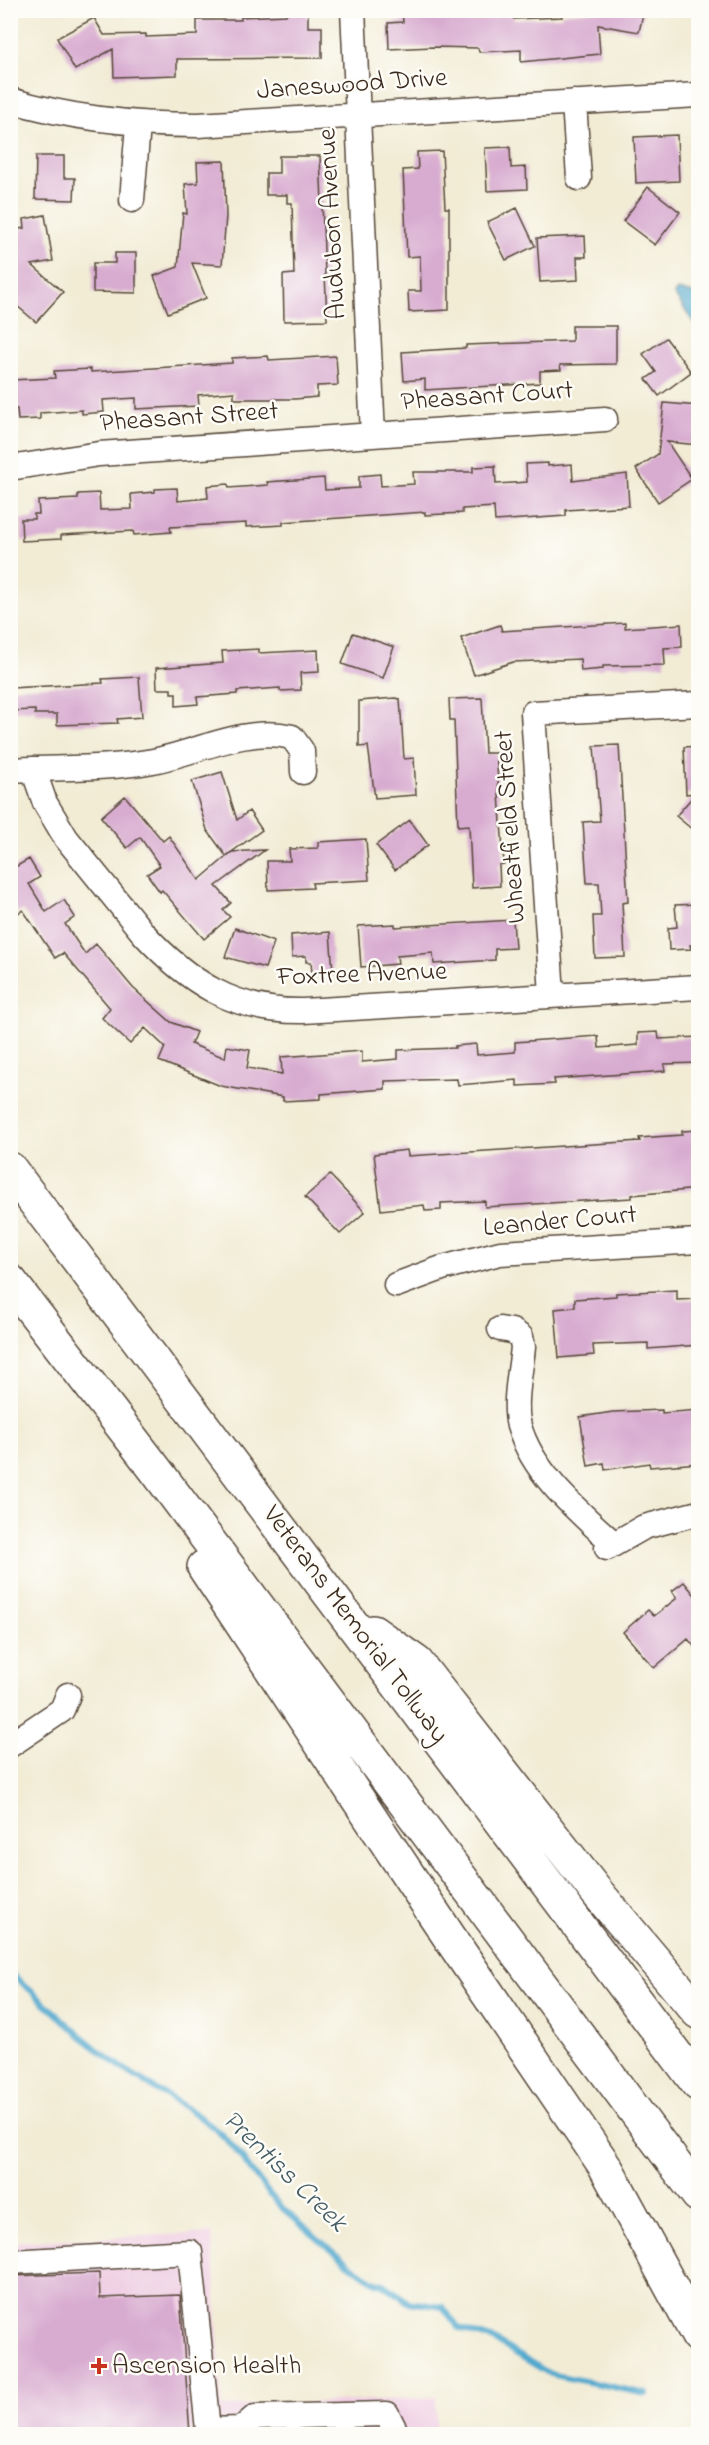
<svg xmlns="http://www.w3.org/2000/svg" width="709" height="2445" font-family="'Indie Flower',sans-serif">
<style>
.built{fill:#f0d0e4}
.water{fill:#4fa8cd;stroke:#456976;stroke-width:1.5}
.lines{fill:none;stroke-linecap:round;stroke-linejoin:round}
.stream{stroke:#4fa8cd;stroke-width:6}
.building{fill:#d8acd0}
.minor-casing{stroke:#564739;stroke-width:27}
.highway-casing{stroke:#564739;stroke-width:36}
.minor{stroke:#fff;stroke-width:24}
.highway{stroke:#fff;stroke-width:33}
.poi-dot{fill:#c8321e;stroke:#fdfcf7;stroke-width:2}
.labels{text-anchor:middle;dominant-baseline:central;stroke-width:5;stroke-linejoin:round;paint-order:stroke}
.street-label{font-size:27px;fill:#3b2a1e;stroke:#fdfcf7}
.poi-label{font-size:27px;fill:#3b2a1e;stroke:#fdfcf7;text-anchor:start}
.water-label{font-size:28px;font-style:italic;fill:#435c64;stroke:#fdfcf7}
</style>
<rect width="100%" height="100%" fill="#fdfcf7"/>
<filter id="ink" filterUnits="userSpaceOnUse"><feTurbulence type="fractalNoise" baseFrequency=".0167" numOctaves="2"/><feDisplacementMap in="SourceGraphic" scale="12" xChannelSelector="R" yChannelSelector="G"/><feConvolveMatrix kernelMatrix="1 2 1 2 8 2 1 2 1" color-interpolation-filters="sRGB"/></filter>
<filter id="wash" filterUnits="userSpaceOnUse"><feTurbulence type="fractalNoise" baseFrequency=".008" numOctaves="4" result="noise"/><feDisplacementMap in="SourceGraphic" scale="24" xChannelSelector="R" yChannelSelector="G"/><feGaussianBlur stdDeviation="1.35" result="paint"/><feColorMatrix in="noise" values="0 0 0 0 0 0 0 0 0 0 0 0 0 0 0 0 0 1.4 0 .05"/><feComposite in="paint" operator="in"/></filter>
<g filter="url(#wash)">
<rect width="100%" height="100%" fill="#f2ecd5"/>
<path class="built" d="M 212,2233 L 222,2407 L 436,2397 L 437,2434 L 11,2434 L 10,2242 Z"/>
<path class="water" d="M 677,290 L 698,294 L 698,329 L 674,294 Z"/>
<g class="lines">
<path class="stream" d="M 10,1973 C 44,2000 75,2034 110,2059 C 148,2088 205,2112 235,2149 C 250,2168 263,2188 280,2206 C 296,2220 368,2285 384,2284 L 408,2302 L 443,2307 L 459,2328 L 494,2340 L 550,2374 L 646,2394"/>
</g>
<g id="blocks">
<path class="building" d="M 402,10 L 513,11 L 514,19 L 562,17 L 561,14 L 601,10 L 644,10 L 639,32 L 598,25 L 600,54 L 521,62 L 521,50 L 479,52 L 478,48 L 433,47 L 389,49 L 388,23 L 403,22 Z
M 286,13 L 308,13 L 308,27 L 322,27 L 322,58 L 177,59 L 177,75 L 114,77 L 113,49 L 75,70 L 57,38 L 94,18 L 104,35 L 146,34 L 146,37 L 197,35 L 197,20 L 241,20 L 241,17 L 286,15 Z
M 677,135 L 679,181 L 636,183 L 634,137 Z
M 510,147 L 511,168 L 526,167 L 527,189 L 487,191 L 485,148 Z
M 442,151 L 445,208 L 449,208 L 449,310 L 409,312 L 408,291 L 421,291 L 420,256 L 407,257 L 403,170 L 418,169 L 417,152 Z
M 36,156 L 64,156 L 64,178 L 75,178 L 74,200 L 35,199 Z
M 279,156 L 320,156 L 327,320 L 284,321 L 283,275 L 294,274 L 292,203 L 287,203 L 287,195 L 266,195 L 266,173 L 279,173 Z
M 224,161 L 226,216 L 222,265 L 192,263 L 206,298 L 168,313 L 154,276 L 178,267 L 183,213 L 187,214 L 185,184 L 198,183 L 197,162 Z
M 648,187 L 680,212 L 655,245 L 623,221 Z
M 517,208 L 535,246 L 506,260 L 487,222 Z
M 45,215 L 53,261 L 32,265 L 63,292 L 36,322 L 10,300 L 10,287 L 13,284 L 10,230 L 25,228 L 24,219 Z
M 585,236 L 586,257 L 577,257 L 578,280 L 540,282 L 537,238 Z
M 115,253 L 136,253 L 136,293 L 93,292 L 93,263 L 115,263 Z
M 572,326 L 616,326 L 616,364 L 560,365 L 561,370 L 540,371 L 540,383 L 425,390 L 425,379 L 404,381 L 402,352 L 466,348 L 466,345 L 572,341 Z
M 666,338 L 691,372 L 659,396 L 646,379 L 656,372 L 643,354 Z
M 268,356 L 269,360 L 336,356 L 338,385 L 317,386 L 317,397 L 295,399 L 234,399 L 234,392 L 198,395 L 199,406 L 177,407 L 136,409 L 136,398 L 103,400 L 104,412 L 82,414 L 82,410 L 40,413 L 40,419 L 18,420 L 17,409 L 12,409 L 10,403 L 10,380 L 55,378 L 54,371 L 91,369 L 91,372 L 232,363 L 232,358 Z
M 664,403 L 699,406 L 699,445 L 667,442 L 692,479 L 658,502 L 636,469 L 658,454 Z
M 548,463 L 548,466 L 572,464 L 573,481 L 627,474 L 629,506 L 566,510 L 566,516 L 495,521 L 494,507 L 462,509 L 462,513 L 425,515 L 425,512 L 283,522 L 283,525 L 246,527 L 246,523 L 170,527 L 171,532 L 134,535 L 133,531 L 61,535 L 61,539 L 22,541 L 21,519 L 34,519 L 34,514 L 39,514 L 38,501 L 78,499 L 78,494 L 99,493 L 100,510 L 132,509 L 131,494 L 155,492 L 155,489 L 177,488 L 178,501 L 208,498 L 207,486 L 228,484 L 229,488 L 268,485 L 267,482 L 324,478 L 325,490 L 359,488 L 359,476 L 380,474 L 381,486 L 414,484 L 413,472 L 473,472 L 473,467 L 495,466 L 496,484 L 527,482 L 526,464 Z
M 625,623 L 625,628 L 681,624 L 682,647 L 664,648 L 665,665 L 603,666 L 603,669 L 581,671 L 580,659 L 513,662 L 474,675 L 461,638 L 500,625 L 502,631 Z
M 353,633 L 394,647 L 383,678 L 342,664 Z
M 259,649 L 259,653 L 318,650 L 319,672 L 300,673 L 301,690 L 280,691 L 280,688 L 237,691 L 237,694 L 197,697 L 198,704 L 176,706 L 176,693 L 171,693 L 171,689 L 157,689 L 156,668 L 223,663 L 222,651 Z
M 139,677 L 142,717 L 117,719 L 118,723 L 57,725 L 57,714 L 35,714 L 35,710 L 10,711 L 10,688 L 103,683 L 102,679 Z
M 395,698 L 400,699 L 404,759 L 414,758 L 416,795 L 375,798 L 368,746 L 359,747 L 359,701 Z
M 482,698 L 485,753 L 496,753 L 504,864 L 499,865 L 500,886 L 472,888 L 469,825 L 458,826 L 454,720 L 450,720 L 449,699 Z
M 619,745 L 628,902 L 622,903 L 625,957 L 595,958 L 593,916 L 601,916 L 599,883 L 587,883 L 583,822 L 600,821 L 594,746 Z
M 699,746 L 699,835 L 676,816 L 696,793 L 686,794 L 684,747 Z
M 222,772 L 237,820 L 249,811 L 262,830 L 226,856 L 207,830 L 192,781 Z
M 125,796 L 163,841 L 169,836 L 199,880 L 232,852 L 265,850 L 216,886 L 231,903 L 223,910 L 230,917 L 204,939 L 162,890 L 160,892 L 147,874 L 160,866 L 140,837 L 127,848 L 101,817 Z
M 410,820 L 428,845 L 395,870 L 376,845 Z
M 366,839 L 369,880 L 312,883 L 313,888 L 268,890 L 267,861 L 290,861 L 289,849 L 318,848 L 318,842 Z
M 29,859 L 40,877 L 29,884 L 46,912 L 64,900 L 75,917 L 65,924 L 85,954 L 96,944 L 133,988 L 171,1022 L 196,1032 L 191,1044 L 225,1058 L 227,1046 L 250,1050 L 247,1068 L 282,1074 L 281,1057 L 362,1051 L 362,1062 L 398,1059 L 398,1050 L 455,1048 L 455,1046 L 476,1044 L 477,1055 L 515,1052 L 515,1042 L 598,1036 L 599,1048 L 638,1045 L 638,1033 L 658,1032 L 659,1039 L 699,1037 L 699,1063 L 664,1064 L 665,1071 L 554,1079 L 555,1084 L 517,1086 L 517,1080 L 458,1085 L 457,1079 L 385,1081 L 385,1089 L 321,1094 L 321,1099 L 283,1101 L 283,1097 L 221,1086 L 159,1061 L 165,1047 L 145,1028 L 130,1044 L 102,1018 L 110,1008 L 63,953 L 55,958 L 23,910 L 18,913 L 10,901 L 10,870 Z
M 699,904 L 699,945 L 690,945 L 691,949 L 669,950 L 668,928 L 677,927 L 675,905 Z
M 513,920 L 515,948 L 495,949 L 495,960 L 434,964 L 433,953 L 397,956 L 398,964 L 361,967 L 358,926 L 395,924 L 395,927 Z
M 235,928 L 274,942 L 265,968 L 225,957 Z
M 330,932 L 333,972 L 312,973 L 311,962 L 306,962 L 306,956 L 292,957 L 291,935 Z
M 698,1130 L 699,1189 L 632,1195 L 632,1198 L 615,1199 L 485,1207 L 485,1201 L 441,1203 L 441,1210 L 425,1211 L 424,1205 L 381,1210 L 374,1154 L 407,1150 L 408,1156 L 640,1141 L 639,1138 L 682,1135 L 682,1131 Z
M 330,1175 L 365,1212 L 340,1234 L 305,1197 Z
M 677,1290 L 677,1300 L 699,1299 L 699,1345 L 648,1349 L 648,1343 L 593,1345 L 594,1355 L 559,1358 L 555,1309 L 575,1307 L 575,1299 L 616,1296 L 616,1293 Z
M 662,1410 L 662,1413 L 699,1410 L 699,1463 L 650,1467 L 649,1463 L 605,1470 L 604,1463 L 588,1466 L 580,1417 L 613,1412 Z
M 684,1582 L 699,1600 L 699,1652 L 688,1639 L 654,1668 L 623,1632 L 648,1610 L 654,1616 L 677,1598 L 672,1591 Z
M 99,2273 L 100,2298 L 180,2295 L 190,2434 L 10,2434 L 10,2276 Z"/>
</g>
</g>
<g filter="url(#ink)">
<use href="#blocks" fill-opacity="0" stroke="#564739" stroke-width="1.5"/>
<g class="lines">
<g class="minor-casing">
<path id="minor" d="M 353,10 L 373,435
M 10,100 C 73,119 134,125 198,125 L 698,95
M 574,102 L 579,178
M 132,200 L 138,125
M 10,468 L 99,454 L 605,419
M 33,769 L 45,803 L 66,838 L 143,933 C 188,982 234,1012 303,1011 L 698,987
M 10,770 C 55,768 110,769 153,761 C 199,752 245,726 292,737 L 302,751 L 303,772
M 552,994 L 533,713 L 698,704
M 396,1285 L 442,1268 L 500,1253 L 698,1241
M 500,1329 L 512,1331 L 521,1337 L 523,1347 C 521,1370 513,1403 519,1426 C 533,1474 578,1511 614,1544
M 607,1548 L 644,1527 L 698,1513
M 10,1745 L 62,1710 L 68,1695
M 10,2262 L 190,2252 L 208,2430
M 208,2434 L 208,2430 L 241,2429 L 255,2417 L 387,2414 L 397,2434"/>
</g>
<g class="highway-casing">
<path id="highway" d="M 10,1169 L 698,2084
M 10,1281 L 155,1469 L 698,2195
M 204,1567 L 450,1938 L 605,2166 L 698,2336
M 373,1632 L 417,1663 L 595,1890 L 698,2012"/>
</g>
<use href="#minor" class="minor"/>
<use href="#highway" class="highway"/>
</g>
</g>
<path class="poi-dot" d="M96 2357h6v6h6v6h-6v6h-6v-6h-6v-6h6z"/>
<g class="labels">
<g class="street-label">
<text transform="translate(352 85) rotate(-4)">Janeswood Drive</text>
<text transform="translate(333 224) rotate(-93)">Audubon Avenue</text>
<text transform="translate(487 397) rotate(-4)">Pheasant Court</text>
<text transform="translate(189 418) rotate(-4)">Pheasant Street</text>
<text transform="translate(511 827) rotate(-94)">Wheatfield Street</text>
<text transform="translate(362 975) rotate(-2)">Foxtree Avenue</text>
<text transform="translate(560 1222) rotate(-5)">Leander Court</text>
<text transform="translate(355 1625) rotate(53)">Veterans Memorial Tollway</text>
</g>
<g class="poi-label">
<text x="112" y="2366">Ascension Health</text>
</g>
<g class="water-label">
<text transform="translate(284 2172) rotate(44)">Prentiss Creek</text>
</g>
</g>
<rect width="709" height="2445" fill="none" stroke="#fdfcf7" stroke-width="36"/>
</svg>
